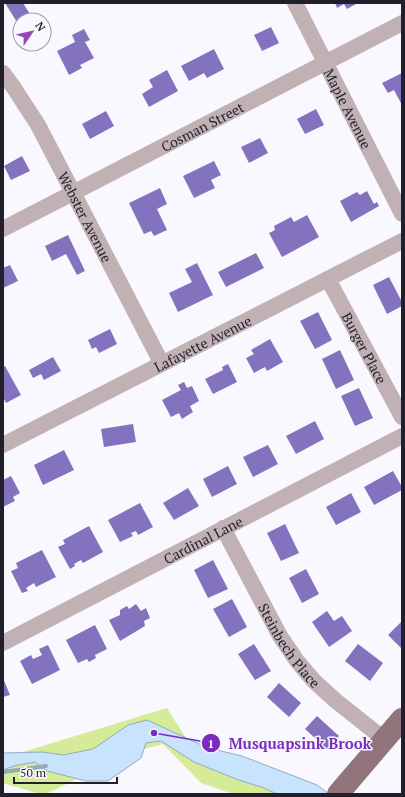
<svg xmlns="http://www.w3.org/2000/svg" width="405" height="797" font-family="'PT Serif',serif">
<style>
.green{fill:#d6eb98}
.water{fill:#c8e4fc;stroke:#96a9bd}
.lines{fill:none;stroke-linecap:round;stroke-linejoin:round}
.stream{stroke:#96a9bd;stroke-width:4}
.building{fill:#8373be}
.minor{stroke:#c1b1b4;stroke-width:16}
.primary{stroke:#91757b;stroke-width:22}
.labels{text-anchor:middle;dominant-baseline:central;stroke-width:3;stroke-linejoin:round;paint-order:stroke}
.street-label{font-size:14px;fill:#201f2a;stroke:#f9f8fe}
.leader{fill:none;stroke:#7b2cbf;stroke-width:1.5}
.callout-dot{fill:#7b2cbf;stroke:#f9f8fe;stroke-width:1.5}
.mark-label{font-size:12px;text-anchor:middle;font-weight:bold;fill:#fff}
.callout-label{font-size:15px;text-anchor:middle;font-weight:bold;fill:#7b2cbf;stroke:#f9f8fe;stroke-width:3;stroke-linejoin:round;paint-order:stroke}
</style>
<rect width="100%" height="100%" fill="#f9f8fe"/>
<path class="green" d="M 167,708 L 191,746 L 306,794 L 233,794 L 201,783 L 163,744 L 132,752 L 46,794 L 40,794 L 3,783 L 3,758 Z"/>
<path class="water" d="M 147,720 L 208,748 L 242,756 L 317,785 L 329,794 L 277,794 L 264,788 L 236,779 L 194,762 L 161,741 L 146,743 L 141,758 L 108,781 L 86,781 L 47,771 L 35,762 L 14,766 L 3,770 L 3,753 L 43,752 L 63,755 L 93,749 L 128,725 Z"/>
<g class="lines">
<path class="stream" d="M 3,772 L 46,766"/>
</g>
<path class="building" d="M 5,3 L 23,3 L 33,19 L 20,20 L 20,27 Z
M 335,3 L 358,3 L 347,9 L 344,4 L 337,8 Z
M 271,27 L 279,43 L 262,51 L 254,35 Z
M 84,29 L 90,40 L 85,42 L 94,58 L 80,65 L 82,68 L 69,75 L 57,51 L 75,42 L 72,35 Z
M 214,49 L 224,69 L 207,78 L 204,73 L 189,81 L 181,66 Z
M 167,70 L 178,91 L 149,107 L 142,94 L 153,87 L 149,80 Z
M 402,73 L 402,105 L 394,90 L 388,93 L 382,83 Z
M 316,109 L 324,125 L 305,134 L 297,119 Z
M 106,111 L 114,126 L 90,139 L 82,124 Z
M 260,138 L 268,153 L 249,163 L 241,147 Z
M 22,156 L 30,171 L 11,180 L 4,166 Z
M 214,161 L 221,175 L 211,180 L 215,188 L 194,198 L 183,176 Z
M 160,188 L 167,204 L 157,209 L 167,230 L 154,236 L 151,231 L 144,234 L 129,203 Z
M 367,191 L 374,204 L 377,202 L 379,206 L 351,222 L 340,201 L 357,192 L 360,195 Z
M 307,215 L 319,237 L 282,257 L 269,233 L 275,230 L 274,226 L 291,217 L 294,222 Z
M 68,235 L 85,271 L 77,275 L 66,254 L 52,261 L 45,246 Z
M 256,253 L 264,268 L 226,287 L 218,272 Z
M 197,263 L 213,295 L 178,312 L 169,293 L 192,282 L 185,269 Z
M 10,265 L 18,281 L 3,288 L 3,268 Z
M 389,277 L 402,302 L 402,306 L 387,314 L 373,285 Z
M 318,312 L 332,340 L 315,349 L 300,321 Z
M 110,329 L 117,344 L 99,353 L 96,347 L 92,349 L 88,340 Z
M 270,339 L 283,362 L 267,371 L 265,367 L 254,373 L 246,358 L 254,354 L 251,350 Z
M 340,350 L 354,380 L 336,389 L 322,359 Z
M 53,357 L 61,371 L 44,380 L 41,374 L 33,378 L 29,370 Z
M 228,364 L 237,382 L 213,394 L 205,379 L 223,370 L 222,367 Z
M 5,366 L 21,395 L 6,403 L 3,397 L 3,367 Z
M 184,382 L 187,388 L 192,386 L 199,401 L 190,406 L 193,412 L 182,419 L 179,413 L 171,417 L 162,400 L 181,390 L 178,385 Z
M 359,388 L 373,418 L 355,426 L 341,396 Z
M 315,421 L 324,439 L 296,454 L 286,436 Z
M 133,424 L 136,442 L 104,447 L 101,429 Z
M 268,445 L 278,464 L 253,477 L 243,457 Z
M 64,450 L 74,470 L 43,485 L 34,465 Z
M 228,466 L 237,484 L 212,497 L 203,479 Z
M 393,471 L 402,487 L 402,490 L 374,505 L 364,487 Z
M 11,476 L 20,493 L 13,497 L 15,501 L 3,507 L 3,480 Z
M 188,488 L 199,506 L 174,520 L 163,503 Z
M 351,493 L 361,512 L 336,525 L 326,507 Z
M 140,503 L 153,527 L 138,535 L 136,531 L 131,533 L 133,536 L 120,542 L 108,520 Z
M 285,524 L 299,553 L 281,561 L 267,533 Z
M 89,526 L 103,552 L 83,563 L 81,560 L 74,564 L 75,566 L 70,569 L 58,547 L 65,544 L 63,540 Z
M 42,550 L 56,577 L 36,587 L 34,583 L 26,588 L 28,591 L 22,593 L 11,571 L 18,568 L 16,563 Z
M 213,560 L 228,589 L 208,598 L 194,570 Z
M 306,569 L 319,594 L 302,603 L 289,578 Z
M 232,599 L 247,627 L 229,637 L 213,609 Z
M 136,604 L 141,611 L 146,608 L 150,618 L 144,621 L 145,626 L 120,641 L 109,620 L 120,615 L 120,610 L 127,606 L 129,609 Z
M 327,611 L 334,621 L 342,616 L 352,631 L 329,647 L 312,622 Z
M 402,621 L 402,649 L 388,635 Z
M 95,625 L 107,649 L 95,655 L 96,658 L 89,662 L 87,659 L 78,663 L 66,640 Z
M 254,644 L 271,671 L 255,680 L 238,654 Z
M 358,644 L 383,663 L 370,681 L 345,661 Z
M 48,645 L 60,670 L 32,684 L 20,661 L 31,655 L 33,659 L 42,655 L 39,649 Z
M 3,678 L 10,695 L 3,697 Z
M 279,683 L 301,703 L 289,717 L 267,697 Z
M 317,716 L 339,736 L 327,749 L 305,729 Z"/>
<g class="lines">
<g class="minor">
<path id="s1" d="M 295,3 L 402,214"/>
<path id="s2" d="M 3,73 L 14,88 L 38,125 L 162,364"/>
<path id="s3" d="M 3,229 L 402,23"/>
<path id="s4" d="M 328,279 L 402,417"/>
<path id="s5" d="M 3,445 L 402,241"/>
<path id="s6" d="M 223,528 L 280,636 L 297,661 L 314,681 L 336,701 L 384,739"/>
<path id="s7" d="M 3,643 L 402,436"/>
</g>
<path class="primary" d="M 338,794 L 402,719"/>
</g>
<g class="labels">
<g class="street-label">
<text stroke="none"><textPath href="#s1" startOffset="118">Maple Avenue</textPath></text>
<text stroke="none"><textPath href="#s3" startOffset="224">Cosman Street</textPath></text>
<text stroke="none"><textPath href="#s2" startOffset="166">Webster Avenue</textPath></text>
<text stroke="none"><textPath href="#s5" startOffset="224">Lafayette Avenue</textPath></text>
<text stroke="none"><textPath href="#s4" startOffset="78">Burger Place</textPath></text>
<text stroke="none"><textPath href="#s7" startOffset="225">Cardinal Lane</textPath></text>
<text stroke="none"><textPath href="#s6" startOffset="135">Steinbech Place</textPath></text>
</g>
</g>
<path class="leader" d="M154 733L211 743"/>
<g class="callout-dot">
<circle cx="154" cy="733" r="4"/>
<circle cx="211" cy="743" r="10"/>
</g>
<g class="mark-label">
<text x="211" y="748">1</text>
</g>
<g class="callout-label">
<text x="300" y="749">Musquapsink Brook</text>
</g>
<rect width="405" height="797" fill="none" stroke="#201f2a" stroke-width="8"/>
<g transform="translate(32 32) rotate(56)"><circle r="19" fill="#f9f8fe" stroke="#a2a1a9"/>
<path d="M0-3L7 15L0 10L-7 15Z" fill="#9746b5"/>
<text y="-6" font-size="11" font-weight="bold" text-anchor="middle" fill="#201f2a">N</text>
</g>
<path d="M14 777v6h103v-6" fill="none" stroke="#201f2a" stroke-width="2"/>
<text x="20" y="777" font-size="12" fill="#201f2a" stroke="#f9f8fe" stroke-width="3" paint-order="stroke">50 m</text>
</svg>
